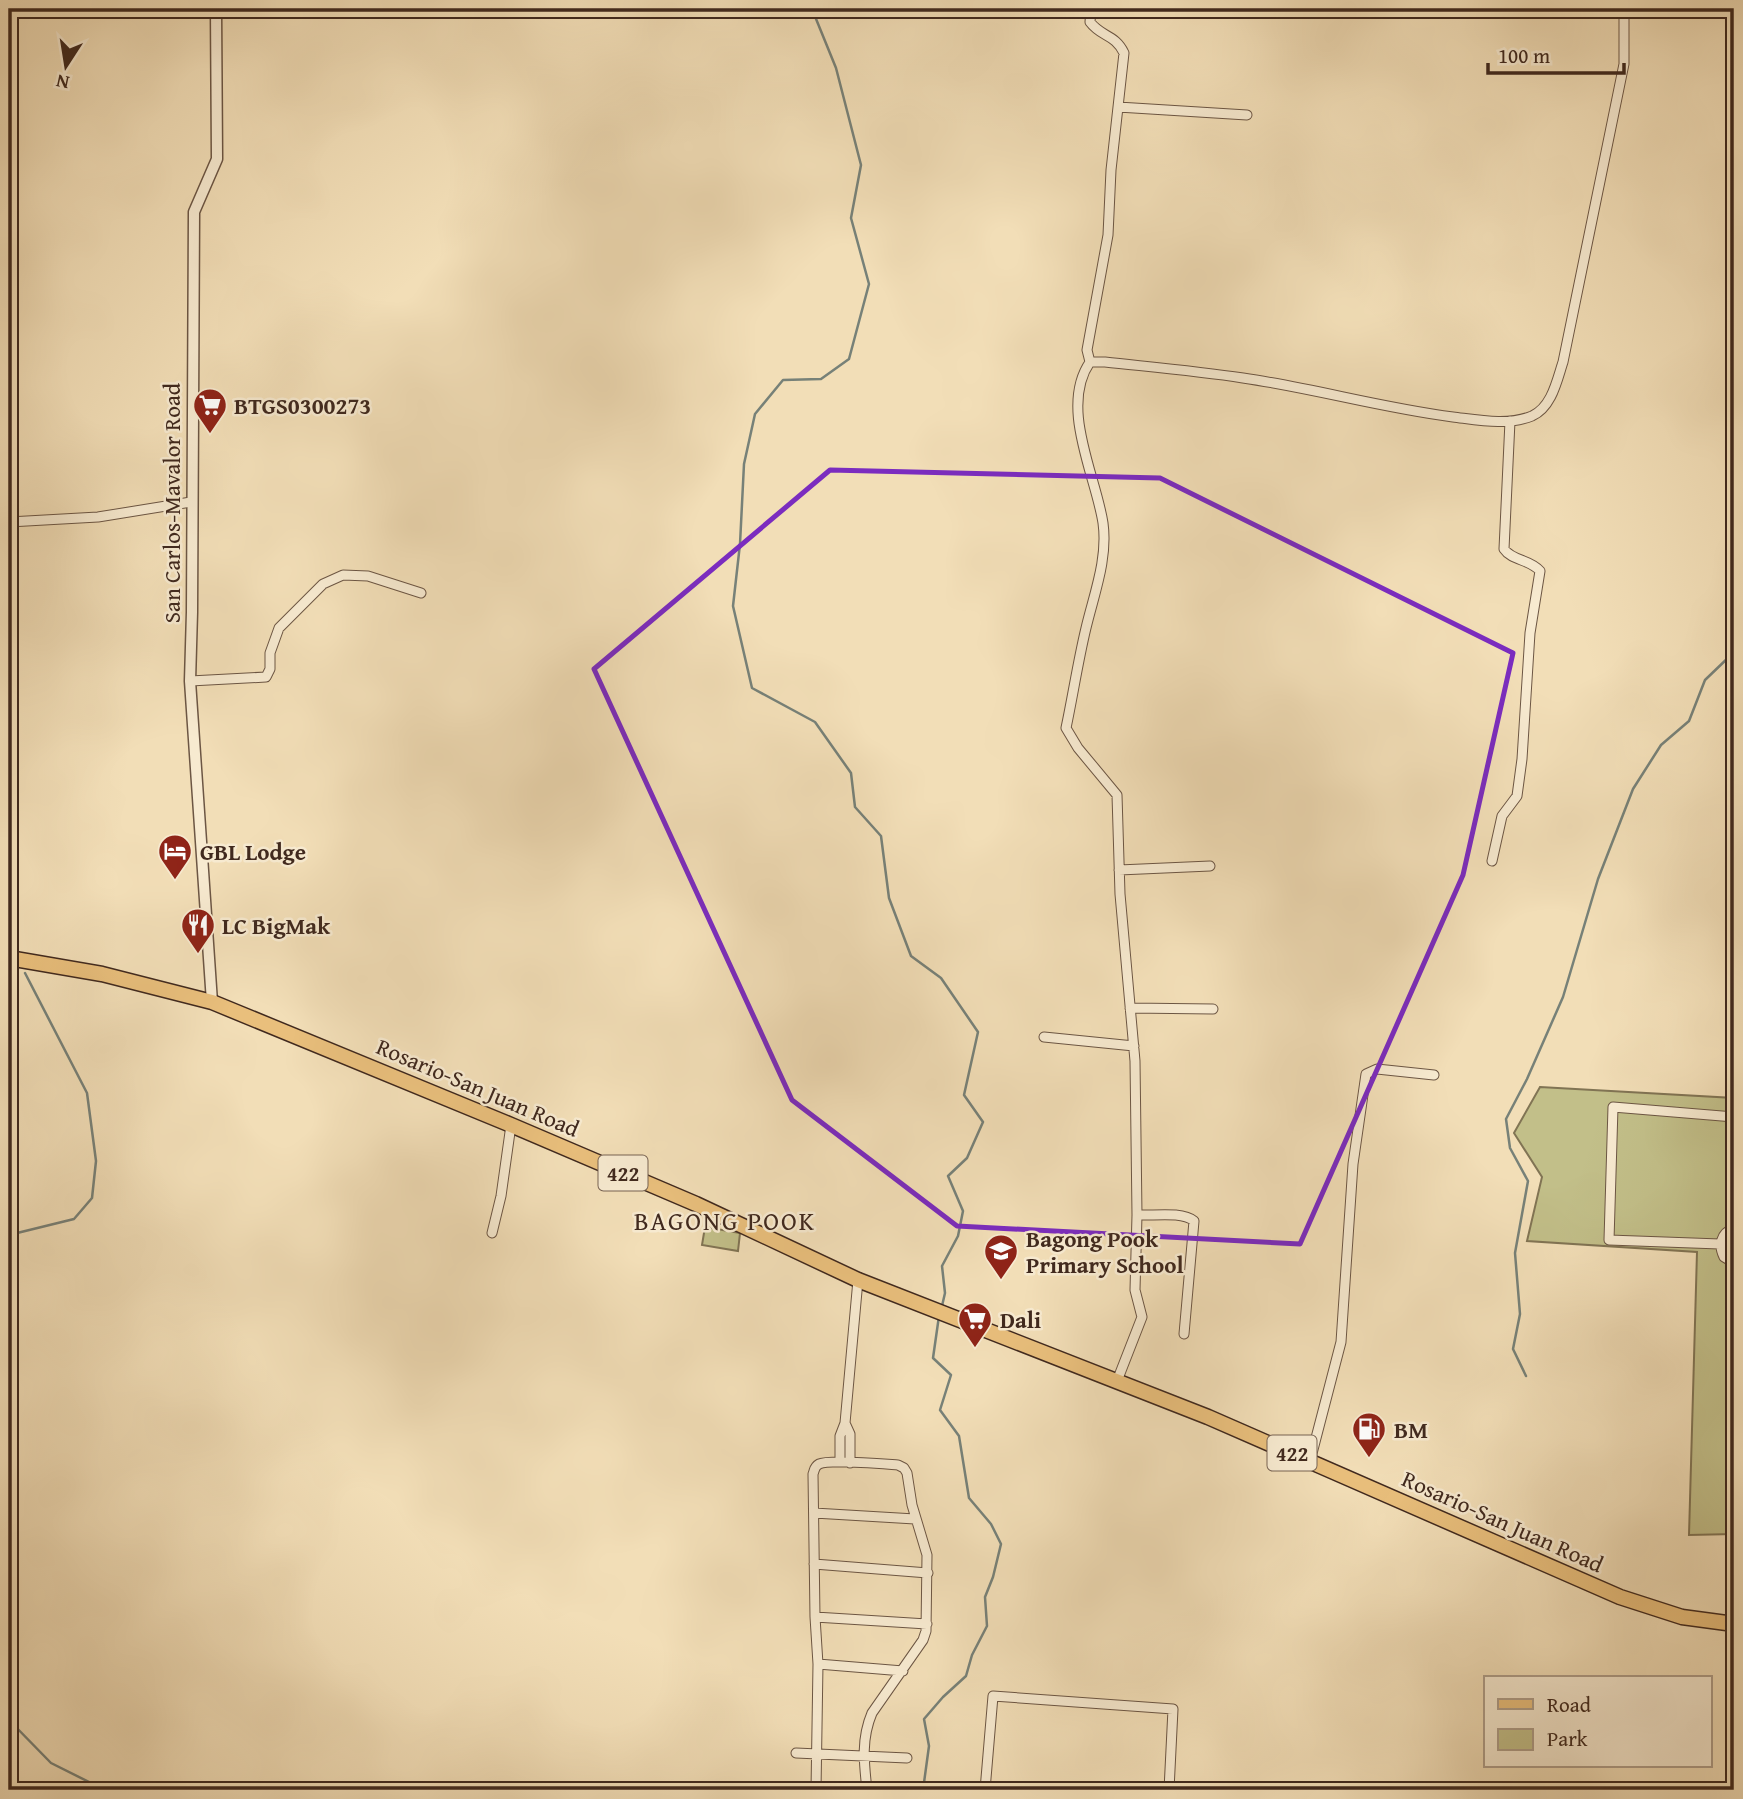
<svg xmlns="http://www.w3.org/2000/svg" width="1743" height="1799" font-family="'Gentium Book Plus',serif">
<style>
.green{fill:#c2bf89;stroke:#817454;stroke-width:2}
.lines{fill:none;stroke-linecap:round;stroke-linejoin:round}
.stream{stroke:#778178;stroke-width:2.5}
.minor-casing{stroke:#6c5644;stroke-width:11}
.tertiary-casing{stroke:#6c5644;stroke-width:13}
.primary-casing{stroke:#40291e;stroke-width:17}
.minor{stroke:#f7ead0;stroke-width:9}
.tertiary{stroke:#f7ead0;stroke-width:10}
.primary{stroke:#e9bf7c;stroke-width:14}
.marked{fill:none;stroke:#7b2cbf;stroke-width:5;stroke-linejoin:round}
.labels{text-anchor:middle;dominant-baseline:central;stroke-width:5;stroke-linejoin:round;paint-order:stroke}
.shield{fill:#f7ead0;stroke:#776353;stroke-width:2}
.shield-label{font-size:21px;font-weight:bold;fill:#40291e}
.poi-label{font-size:23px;font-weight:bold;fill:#40291e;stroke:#f7ead0;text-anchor:start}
.street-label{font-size:23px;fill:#40291e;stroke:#f7ead0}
.quarter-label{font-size:26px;letter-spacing:2px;fill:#40291e;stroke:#f7ead0}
</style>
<rect width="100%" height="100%" fill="#f2deb7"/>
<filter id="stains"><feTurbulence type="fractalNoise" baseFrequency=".00286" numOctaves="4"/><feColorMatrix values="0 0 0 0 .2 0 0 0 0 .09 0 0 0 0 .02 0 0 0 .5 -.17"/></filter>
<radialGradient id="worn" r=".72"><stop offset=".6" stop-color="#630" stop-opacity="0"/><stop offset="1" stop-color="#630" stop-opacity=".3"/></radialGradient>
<path class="green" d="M 1540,1087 L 1734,1098 L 1734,1534 L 1689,1535 L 1697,1252 L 1527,1241 L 1542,1177 L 1514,1133 Z
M 705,1227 L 740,1233 L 738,1251 L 702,1245 Z"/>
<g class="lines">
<path class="stream" d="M 812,9 L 836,68 L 861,165 L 851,218 L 869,284 L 849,359 L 821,379 L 783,380 L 755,414 L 744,464 L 740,544 L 733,606 L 752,688 L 815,722 L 851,773 L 855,807 L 881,836 L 889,898 L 911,956 L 941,978 L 978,1032 L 964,1095 L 983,1122 L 967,1158 L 948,1176 L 963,1211 L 958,1236 L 942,1266 L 945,1293 L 942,1306
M 9,941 L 13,949
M 9,1235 L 74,1219 L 92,1198 L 96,1161 L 87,1093 L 25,973
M 1526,1376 L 1513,1349 L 1520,1314 L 1515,1253 L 1528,1181 L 1510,1148 L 1506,1119 L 1527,1079 L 1563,997 L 1598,879 L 1633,789 L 1661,745 L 1689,721 L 1705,680 L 1730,656 L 1734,647
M 9,1720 L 51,1763 L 105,1790
M 923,1790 L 929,1746 L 924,1719 L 943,1697 L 966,1676 L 972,1655 L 987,1626 L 985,1597 L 993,1577 L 1001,1544 L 991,1524 L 969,1498 L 959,1436 L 940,1410 L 951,1375 L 933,1358 L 939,1316"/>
<g class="minor-casing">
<path id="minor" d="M 1118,107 L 1247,115
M 1090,362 L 1087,350 L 1108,235 L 1111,170 L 1124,53 C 1115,34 1101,37 1090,22 L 1091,9
M 9,522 L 98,517 L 191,502
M 190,681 L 266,677 L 270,669 L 270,653 L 279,628 L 323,584 L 343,575 L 368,576 L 421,593
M 1492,861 L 1502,816 L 1517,796 L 1522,759 L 1530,633 L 1540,571 C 1530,559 1512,561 1504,549 L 1510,421
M 1119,870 L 1210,866
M 1130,1008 L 1213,1009
M 1044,1037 L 1134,1046
M 1137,1215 C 1153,1216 1182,1211 1194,1221 L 1184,1334
M 1734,1228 C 1721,1233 1718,1245 1724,1257 L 1734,1263
M 492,1233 L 501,1196 L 511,1125
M 1720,1244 L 1609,1240 L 1613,1107 L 1734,1117
M 1734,1271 L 1732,1389 L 1734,1393
M 1117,1381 L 1142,1317 L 1135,1290 L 1137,1215 L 1135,1061 L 1120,894 L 1117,795 L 1078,748 L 1066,728 C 1073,695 1078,661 1086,628 C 1094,594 1108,559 1103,523 C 1096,476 1059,407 1090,362 L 1105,362 C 1151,367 1197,371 1243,378 C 1313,388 1382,408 1453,417 C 1478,420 1508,426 1532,416 C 1552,407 1557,380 1563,362 L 1624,64 L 1624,9
M 845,1423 L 850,1434 L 850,1463
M 1310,1461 L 1341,1342 L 1353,1164 L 1366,1074 L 1377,1069 L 1434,1075
M 840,1462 L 840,1436 L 845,1423 L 858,1280
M 814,1513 L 915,1519
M 814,1564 L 928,1573
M 815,1617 L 927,1624
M 818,1664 L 903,1671
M 796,1753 L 907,1758
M 816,1790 L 818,1664 L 815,1617 L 813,1474 C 815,1469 814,1467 819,1464 C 829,1459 884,1464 898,1465 L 904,1468 L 907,1473 L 912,1505 L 927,1555 L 926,1631 L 923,1640 L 872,1713 C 861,1739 864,1763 867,1790
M 985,1790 L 993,1696 L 1173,1709 L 1169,1790"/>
</g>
<g class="tertiary-casing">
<path id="tertiary" d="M 212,1002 L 190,681 L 192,612 L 194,212 L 217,159 L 216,9"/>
</g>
<g class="primary-casing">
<path id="primary" d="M 9,958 L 102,974 L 212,1002 L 511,1125 L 696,1204 L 858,1280 L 1208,1417 L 1620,1597 L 1682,1617 L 1734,1624"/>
</g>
<use href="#minor" class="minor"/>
<use href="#tertiary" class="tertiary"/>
<use href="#primary" class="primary"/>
</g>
<path class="marked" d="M 830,470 L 1160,478 L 1513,653 L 1463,875 L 1300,1244 L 957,1226 L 792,1100 L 594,669 Z"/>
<defs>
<g id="supermarket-pin" transform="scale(1.75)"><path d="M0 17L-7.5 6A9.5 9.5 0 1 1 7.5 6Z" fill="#8f2418" stroke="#f7ead0"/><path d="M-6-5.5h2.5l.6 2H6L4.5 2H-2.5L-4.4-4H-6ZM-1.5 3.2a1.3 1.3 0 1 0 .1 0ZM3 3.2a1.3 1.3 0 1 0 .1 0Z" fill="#fff"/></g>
<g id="hotel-pin" transform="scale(1.75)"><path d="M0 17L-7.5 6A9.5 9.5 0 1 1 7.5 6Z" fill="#8f2418" stroke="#f7ead0"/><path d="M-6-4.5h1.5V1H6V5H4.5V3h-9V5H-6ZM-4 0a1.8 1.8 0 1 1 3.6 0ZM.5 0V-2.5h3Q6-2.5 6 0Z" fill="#fff"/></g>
<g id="restaurant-pin" transform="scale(1.75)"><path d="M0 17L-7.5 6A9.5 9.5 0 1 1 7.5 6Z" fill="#8f2418" stroke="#f7ead0"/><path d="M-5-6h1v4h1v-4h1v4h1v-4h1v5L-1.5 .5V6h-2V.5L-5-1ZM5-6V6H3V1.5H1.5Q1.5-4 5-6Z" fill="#fff"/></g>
<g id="school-pin" transform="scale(1.75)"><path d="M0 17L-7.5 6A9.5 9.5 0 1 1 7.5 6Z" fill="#8f2418" stroke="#f7ead0"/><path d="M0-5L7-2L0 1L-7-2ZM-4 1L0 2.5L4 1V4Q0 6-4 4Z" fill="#fff"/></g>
<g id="fuel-pin" transform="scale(1.75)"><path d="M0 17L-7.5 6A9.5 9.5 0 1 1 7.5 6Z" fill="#8f2418" stroke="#f7ead0"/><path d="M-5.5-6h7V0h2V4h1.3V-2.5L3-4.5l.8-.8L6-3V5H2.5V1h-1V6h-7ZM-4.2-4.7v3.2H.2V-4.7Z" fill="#fff"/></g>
</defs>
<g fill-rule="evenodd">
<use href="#supermarket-pin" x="210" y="405"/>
<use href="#hotel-pin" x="175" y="851"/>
<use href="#restaurant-pin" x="198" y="925"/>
<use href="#school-pin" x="1001" y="1251"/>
<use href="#supermarket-pin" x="975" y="1319"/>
<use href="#fuel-pin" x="1369" y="1429"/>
</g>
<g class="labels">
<g class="shield">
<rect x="598.5" y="1155.5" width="49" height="35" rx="5"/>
<rect x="1267.5" y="1435.5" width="49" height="35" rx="5"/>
</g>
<g class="shield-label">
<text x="623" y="1173">422</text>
<text x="1292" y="1453">422</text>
</g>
<g class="poi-label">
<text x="234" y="405">BTGS0300273</text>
<text x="200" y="851">GBL Lodge</text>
<text x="222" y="925">LC BigMak</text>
<text x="1026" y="1238">Bagong Pook<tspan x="1026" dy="26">Primary School</tspan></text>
<text x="1000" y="1319">Dali</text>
<text x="1394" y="1429">BM</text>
</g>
<g class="street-label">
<text transform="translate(171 503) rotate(-90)">San Carlos-Mavalor Road</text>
<text transform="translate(478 1087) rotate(23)">Rosario-San Juan Road</text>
<text transform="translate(1503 1521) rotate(24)">Rosario-San Juan Road</text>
</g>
<g class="quarter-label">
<text x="725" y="1220">BAGONG POOK</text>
</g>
</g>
<rect width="1743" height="1799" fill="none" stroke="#f2deb7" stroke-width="35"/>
<rect x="10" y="10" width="1722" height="1778" fill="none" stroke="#40291e" stroke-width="3.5"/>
<rect x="18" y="18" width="1708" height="1764" fill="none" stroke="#40291e" stroke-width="2"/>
<rect x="1484" y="1676" width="228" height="91" fill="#f7ead0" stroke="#ae9d89" stroke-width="2"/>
<rect x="1498" y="1699" width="35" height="10" fill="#e9bf7c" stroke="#ae9d89" stroke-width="2"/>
<text x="1547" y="1712" font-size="21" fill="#40291e">Road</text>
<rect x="1498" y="1729" width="35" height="21" fill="#c2bf89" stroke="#ae9d89" stroke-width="2"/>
<text x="1547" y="1746" font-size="21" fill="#40291e">Park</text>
<g transform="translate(66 66) rotate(192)" stroke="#f7ead0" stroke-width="5" paint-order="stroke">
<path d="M0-5L12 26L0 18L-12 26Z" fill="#40291e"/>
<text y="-10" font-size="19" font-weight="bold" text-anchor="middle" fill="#40291e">N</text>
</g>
<path d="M1488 63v10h136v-10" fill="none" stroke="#40291e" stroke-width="3.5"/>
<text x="1498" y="63" font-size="21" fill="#40291e" stroke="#f7ead0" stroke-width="5" paint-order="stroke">100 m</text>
<rect width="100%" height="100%" filter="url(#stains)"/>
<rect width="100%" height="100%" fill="url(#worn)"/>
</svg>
